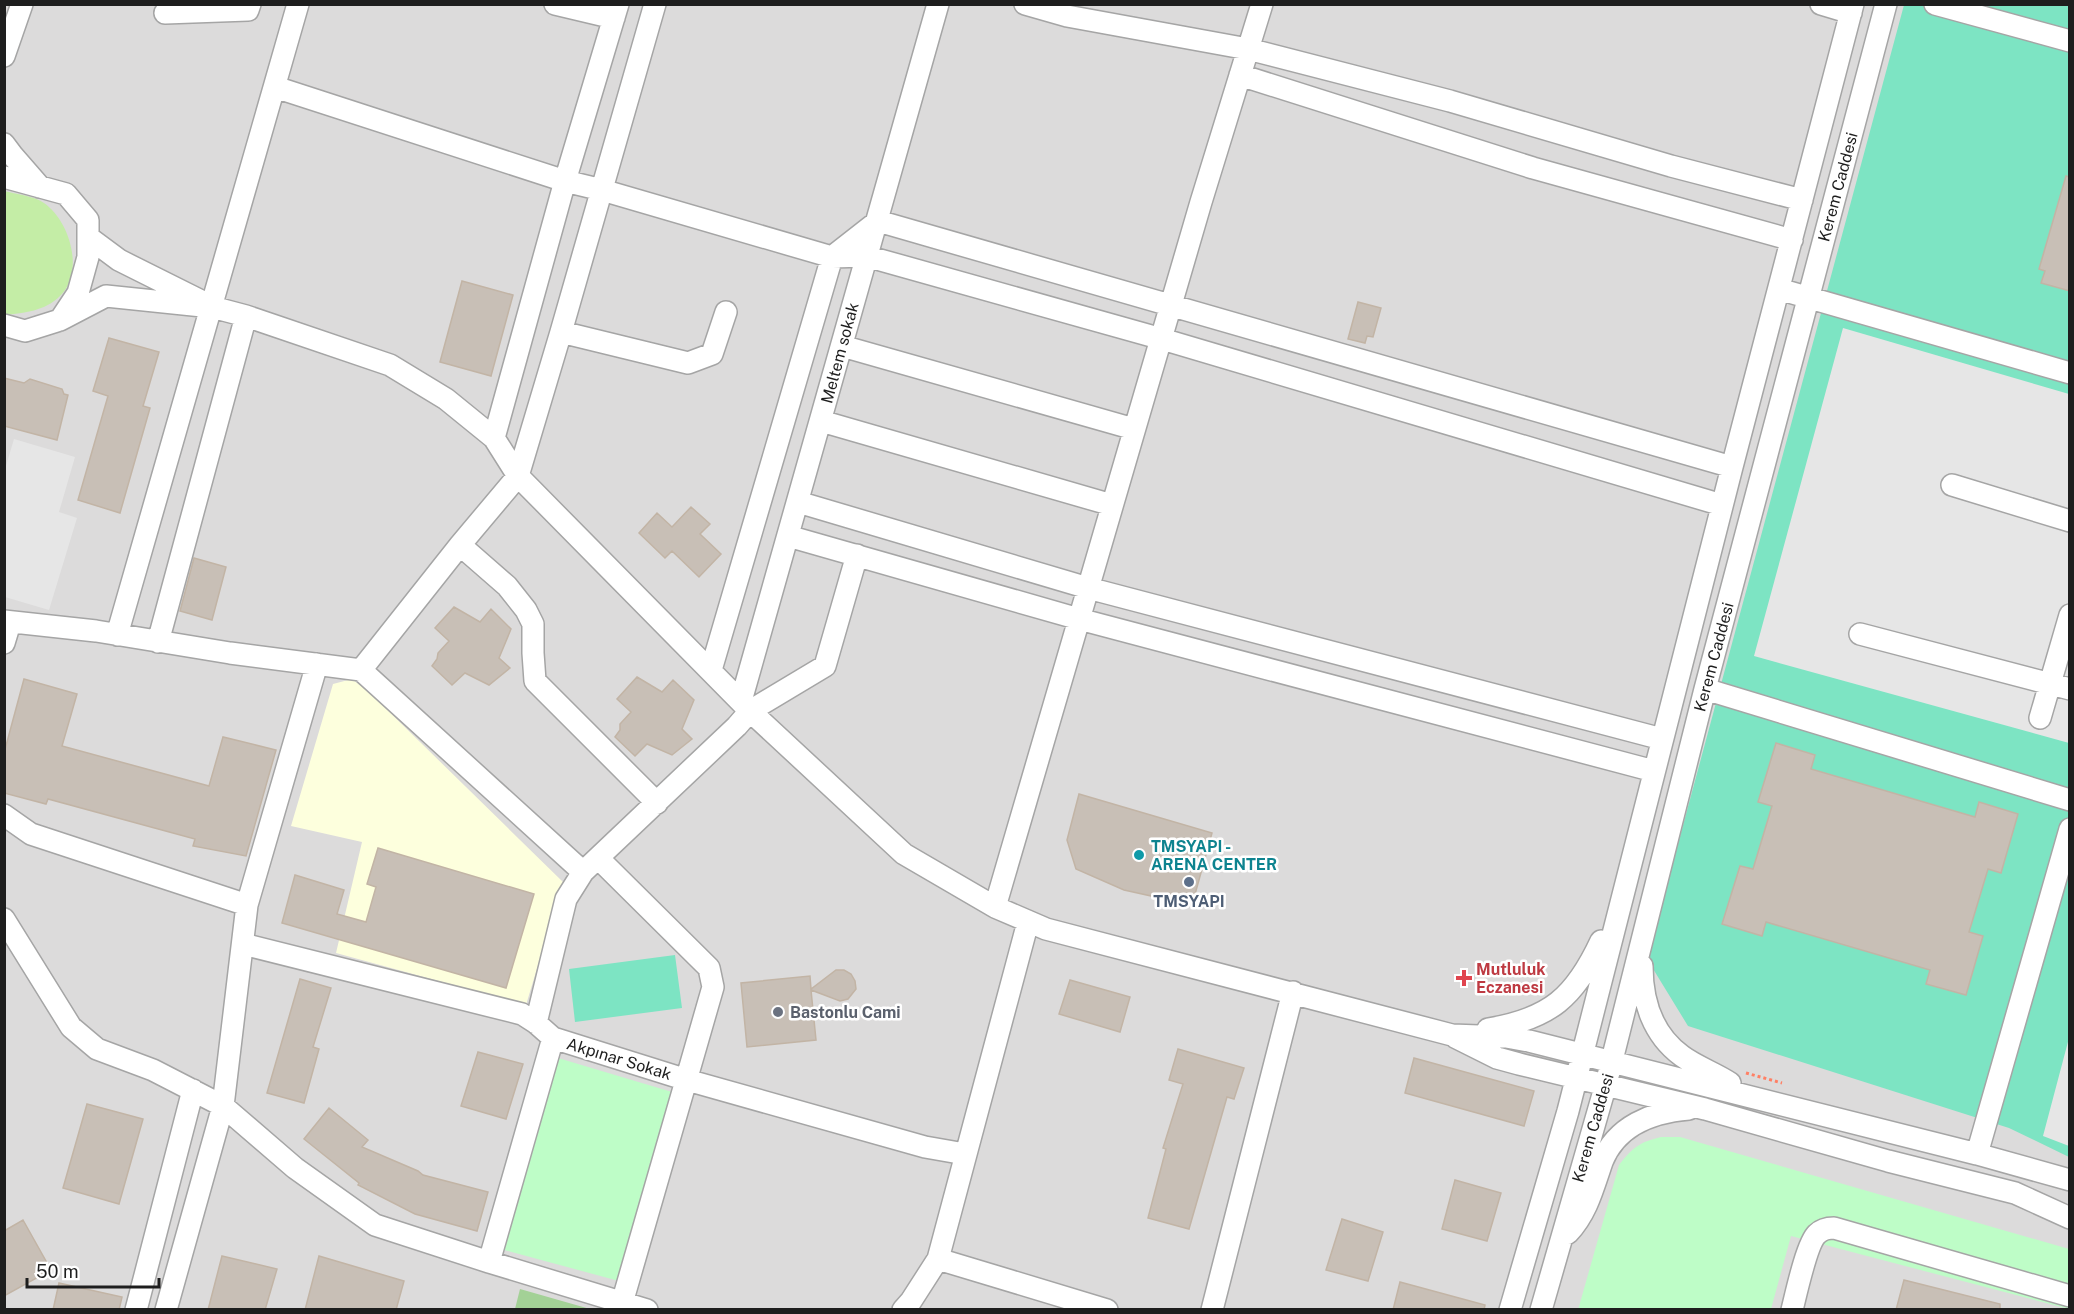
<svg xmlns="http://www.w3.org/2000/svg" width="2074" height="1314" font-family="'Public Sans',sans-serif">
<style>
.residential{fill:#dcdbdb}
.education{fill:#fdffdd}
.grass{fill:#c4eda6}
.forest{fill:#a3d196}
.park{fill:#befdc7}
.pitch{fill:#7de4c3}
.parking{fill:#e6e6e6}
.building{fill:#c8bfb6;stroke:#c2b4a5;stroke-width:1.5}
.lines{fill:none;stroke-linecap:round;stroke-linejoin:round}
.minor-casing{stroke:#a5a5a5;stroke-width:24}
.path{stroke:#ff8065;stroke-width:3;stroke-dasharray:3 3;stroke-linecap:butt}
.minor{stroke:#fff;stroke-width:21}
.culture-dot{fill:#0f9aa8;stroke:#fff;stroke-width:2}
.service-dot{fill:#5c6f8a;stroke:#fff;stroke-width:2}
.health-dot{fill:#e0444e;stroke:#fff;stroke-width:2}
.worship-dot{fill:#6b7280;stroke:#fff;stroke-width:2}
.labels{text-anchor:middle;dominant-baseline:central;stroke-width:5;stroke-linejoin:round;paint-order:stroke}
.street-label{font-size:16px;fill:#1e1e1e;stroke:#fff}
.culture-label{font-size:16px;font-weight:bold;fill:#0d838f;stroke:#fff;text-anchor:start}
.service-label{font-size:16px;font-weight:bold;fill:#4e5e75;stroke:#fff}
.health-label{font-size:16px;font-weight:bold;fill:#be3a42;stroke:#fff;text-anchor:start}
.worship-label{font-size:16px;font-weight:bold;fill:#5b616d;stroke:#fff;text-anchor:start}
</style>
<rect width="100%" height="100%" fill="#f0ece3"/>
<path class="residential" d="M 5,5 L 2069,5 L 2069,1309 L 5,1310 Z"/>
<path class="education" d="M 352,679 L 371,694 L 563,882 L 526,1005 L 336,953 L 362,842 L 291,826 L 333,684 Z"/>
<path class="grass" d="M 4,191 C 16,194 34,196 44,203 C 70,221 85,272 60,296 C 45,311 24,313 5,315 Z"/>
<path class="forest" d="M 520,1289 L 590,1309 L 515,1309 Z"/>
<path class="park" d="M 558,1058 L 672,1092 L 619,1281 L 504,1250 Z
M 1661,1137 L 1680,1137 L 2069,1249 L 2069,1309 L 1791,1236 L 1771,1309 L 1578,1310 L 1619,1165 C 1633,1147 1640,1142 1661,1137 Z"/>
<path class="pitch" d="M 1904,5 L 2069,5 L 2069,1157 L 2009,1128 L 1688,1026 L 1647,959 Z
M 675,955 L 682,1008 L 575,1022 L 569,969 Z"/>
<path class="parking" d="M 1843,328 L 2069,394 L 2069,743 L 1754,656 Z
M 14,439 L 75,457 L 59,512 L 77,518 L 49,610 L 5,597 L 5,469 Z
M 2069,1038 L 2069,1146 L 2043,1136 Z"/>
<path class="building" d="M 2066,176 L 2070,177 L 2070,291 L 2041,283 L 2045,271 L 2039,269 Z
M 462,281 L 513,295 L 491,376 L 440,362 Z
M 1358,302 L 1381,308 L 1373,337 L 1367,336 L 1365,343 L 1348,339 Z
M 109,338 L 159,352 L 143,406 L 150,408 L 120,513 L 78,500 L 108,396 L 93,391 Z
M 4,378 L 24,383 L 30,379 L 62,389 L 64,394 L 68,395 L 57,440 L 4,426 Z
M 691,507 L 710,524 L 700,534 L 721,554 L 699,577 L 672,551 L 665,558 L 639,533 L 657,513 L 672,527 Z
M 194,558 L 226,567 L 212,620 L 180,611 Z
M 454,607 L 480,622 L 491,609 L 511,629 L 499,658 L 510,668 L 489,685 L 465,673 L 452,685 L 432,666 L 437,659 L 438,653 L 449,641 L 435,628 Z
M 637,677 L 662,692 L 673,680 L 694,700 L 682,729 L 692,739 L 672,755 L 647,744 L 635,756 L 615,737 L 620,730 L 620,724 L 631,712 L 617,699 Z
M 24,679 L 77,694 L 62,746 L 209,786 L 223,737 L 276,750 L 246,856 L 193,846 L 195,839 L 48,799 L 46,804 L 4,793 L 4,753 Z
M 1776,743 L 1815,755 L 1811,769 L 1975,817 L 1979,802 L 2018,814 L 2001,873 L 1988,869 L 1969,932 L 1983,936 L 1966,995 L 1926,984 L 1930,970 L 1766,922 L 1762,936 L 1722,924 L 1740,866 L 1753,869 L 1772,806 L 1758,802 Z
M 1079,794 L 1212,833 L 1192,905 L 1124,890 L 1076,869 L 1067,840 Z
M 378,848 L 534,894 L 506,988 L 282,923 L 295,875 L 344,890 L 337,914 L 366,922 L 376,887 L 367,884 Z
M 836,970 L 844,970 L 851,974 L 855,981 L 856,989 L 848,999 L 840,1001 L 811,990 L 816,1040 L 747,1047 L 741,983 L 810,976 L 811,989 Z
M 300,979 L 331,988 L 313,1047 L 319,1049 L 304,1103 L 267,1093 Z
M 1070,980 L 1130,997 L 1120,1032 L 1059,1014 Z
M 1178,1049 L 1244,1068 L 1234,1099 L 1227,1097 L 1189,1229 L 1148,1218 L 1166,1149 L 1163,1148 L 1183,1084 L 1169,1080 Z
M 478,1052 L 523,1064 L 506,1119 L 461,1106 Z
M 1414,1058 L 1534,1091 L 1524,1126 L 1405,1093 Z
M 87,1104 L 143,1119 L 119,1204 L 63,1188 Z
M 329,1108 L 368,1140 L 362,1147 L 418,1171 L 423,1175 L 488,1192 L 477,1231 L 415,1214 L 358,1185 L 359,1183 L 304,1139 Z
M 1455,1180 L 1501,1193 L 1487,1241 L 1442,1229 Z
M 1342,1219 L 1383,1232 L 1368,1281 L 1326,1270 Z
M 23,1220 L 51,1270 L 4,1296 L 4,1231 Z
M 222,1256 L 277,1269 L 265,1310 L 208,1310 Z
M 319,1256 L 404,1281 L 396,1310 L 305,1310 Z
M 1904,1280 L 2000,1304 L 2000,1310 L 1896,1310 Z
M 1400,1282 L 1485,1305 L 1484,1310 L 1393,1310 Z
M 59,1283 L 122,1297 L 119,1310 L 53,1310 Z"/>
<g class="lines">
<g class="minor-casing">
<path id="minor" d="M 555,4 L 614,18
M 655,4 L 561,332 L 518,476 L 460,545 L 361,670 L 583,872 L 737,726 L 750,711 L 825,666 L 857,555
M 1025,4 L 1067,16 L 1248,49 L 1450,101 L 1671,166 L 1802,200
M 1821,4 L 1851,13
M 1935,4 L 2070,41
M 165,13 L 248,10 L 250,4
M 4,56 L 22,4
M 1240,75 L 1533,168 L 1792,240
M 275,87 L 565,181 L 602,190 L 832,257 L 878,221 L 1732,467
M 4,144 L 13,156 L 40,187
M 4,177 L 66,194 L 88,220 L 88,257 L 78,293 L 60,320 L 25,331 L 4,325
M 88,237 L 119,260 L 201,301
M 1779,289 L 2070,373
M 60,320 L 106,296 L 212,307 L 246,316 L 390,365 L 446,399 L 494,438 L 518,476 L 750,711 L 904,854 L 995,907 L 1046,929 L 1452,1035 L 1506,1037 L 1529,1041 L 1977,1154 L 2070,1180
M 561,332 L 688,363 L 712,354 L 726,312
M 842,346 L 1134,429
M 821,421 L 1112,505
M 494,438 L 565,181 L 618,4
M 1952,485 L 2070,521
M 798,502 L 1088,588 L 1662,739
M 788,536 L 1079,619 L 1654,771
M 460,545 L 507,586 L 526,610 L 533,624 L 533,653 L 535,681 L 657,803
M 4,621 L 96,631 L 230,653 L 361,670
M 1860,634 L 2070,689
M 117,635 L 298,4
M 158,642 L 246,316
M 4,643 L 10,623
M 711,670 L 832,257 L 866,256 L 1162,339 L 1722,505
M 1705,689 L 2070,800
M 741,701 L 938,4
M 2040,718 L 2070,615
M 4,815 L 31,834 L 247,905
M 598,858 L 709,968 L 713,987 L 622,1303
M 995,907 L 1201,202 L 1262,4
M 4,919 L 71,1027 L 97,1049 L 153,1070 L 223,1106 L 295,1168 L 375,1225 L 489,1262
M 1028,922 L 938,1259 L 1107,1310
M 243,944 L 522,1014 L 536,1023 L 553,1038 L 687,1080 L 925,1147 L 965,1154
M 1642,966 C 1642,1001 1653,1035 1682,1056 C 1697,1067 1715,1073 1730,1083
M 536,1023 L 566,899 L 583,872
M 1488,1029 C 1550,1019 1575,997 1601,941
M 1455,1037 L 1497,1058 L 1519,1064 L 1705,1109 L 1888,1161 L 2015,1193 L 2070,1218
M 553,1038 L 489,1262 L 647,1310
M 1977,1154 L 2070,829
M 1568,1233 C 1587,1213 1593,1188 1602,1162 C 1616,1126 1652,1112 1689,1109
M 136,1310 L 193,1090
M 166,1310 L 223,1106 L 247,905 L 317,664
M 903,1310 L 911,1301 L 938,1259
M 1212,1310 L 1293,992
M 1510,1310 L 1568,1111 L 1732,467 L 1853,4
M 1541,1310 L 1606,1084 L 1705,689 L 1886,4
M 1792,1310 C 1796,1294 1807,1243 1817,1234 C 1822,1229 1827,1228 1834,1228 L 2070,1296"/>
</g>
<path class="path" d="M 1746,1073 L 1782,1083"/>
<use href="#minor" class="minor"/>
</g>
<circle class="culture-dot" cx="1139" cy="855" r="6"/>
<circle class="service-dot" cx="1189" cy="882" r="6"/>
<path class="health-dot" d="M1461 969h6v6h6v6h-6v6h-6v-6h-6v-6h6z"/>
<circle class="worship-dot" cx="778" cy="1012" r="6"/>
<g class="labels">
<g class="street-label">
<text transform="translate(1838 187) rotate(-75)">Kerem Caddesi</text>
<text transform="translate(840 353) rotate(-75)">Meltem sokak</text>
<text transform="translate(1714 657) rotate(-75)">Kerem Caddesi</text>
<text transform="translate(619 1059) rotate(17)">Akpınar Sokak</text>
<text transform="translate(1593 1128) rotate(-74)">Kerem Caddesi</text>
</g>
<g class="culture-label">
<text x="1151" y="846">TMSYAPI -<tspan x="1151" dy="18">ARENA CENTER</tspan></text>
</g>
<g class="service-label">
<text x="1189" y="901">TMSYAPI</text>
</g>
<g class="health-label">
<text x="1476" y="969">Mutluluk<tspan x="1476" dy="18">Eczanesi</tspan></text>
</g>
<g class="worship-label">
<text x="790" y="1012">Bastonlu Cami</text>
</g>
</g>
<rect width="2074" height="1314" fill="none" stroke="#1e1e1e" stroke-width="12"/>
<path d="M27 1278v9h132v-9" fill="none" stroke="#1e1e1e" stroke-width="3"/>
<text x="36" y="1278" font-size="18" fill="#1e1e1e" stroke="#ffffff" stroke-width="4.5" paint-order="stroke">50 m</text>
</svg>
